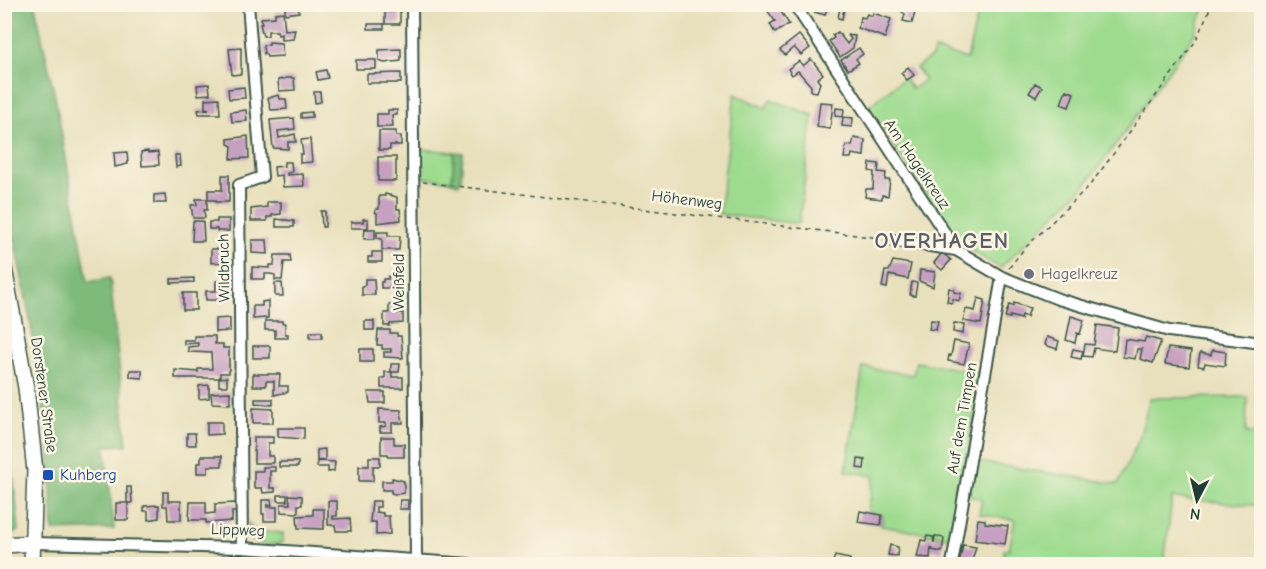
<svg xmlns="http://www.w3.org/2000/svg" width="1266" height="569" font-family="'Comic Neue',sans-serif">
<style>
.green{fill:#9edb8f;stroke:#5e8c62;stroke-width:1.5}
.forest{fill:#7ebb7a;stroke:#4e7c57;stroke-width:1.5}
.building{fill:#c69fc1}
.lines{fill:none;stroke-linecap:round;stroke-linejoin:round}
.street-casing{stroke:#3d5548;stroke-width:14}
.secondary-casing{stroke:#3d5548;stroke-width:18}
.path{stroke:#3d5548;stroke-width:1.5;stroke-dasharray:4.5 4.5;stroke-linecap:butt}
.street{stroke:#fff;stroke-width:10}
.secondary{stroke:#fff;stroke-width:15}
.worship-dot{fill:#6b7280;stroke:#fcf5e5;stroke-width:2}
.transit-dot{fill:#1a4fb4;stroke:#fcf5e5;stroke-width:2}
.labels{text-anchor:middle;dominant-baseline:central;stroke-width:5;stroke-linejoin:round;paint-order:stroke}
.street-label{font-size:16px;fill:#1f3d34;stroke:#fcf5e5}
.worship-label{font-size:16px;fill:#5b616d;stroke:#fcf5e5;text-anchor:start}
.transit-label{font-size:16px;fill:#164399;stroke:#fcf5e5;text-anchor:start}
.district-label{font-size:22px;font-weight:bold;letter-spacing:1.5px;fill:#595f65;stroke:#fcf5e5}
</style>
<rect width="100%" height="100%" fill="#fcf5e5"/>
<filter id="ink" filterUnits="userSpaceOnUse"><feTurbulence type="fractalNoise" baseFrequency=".0167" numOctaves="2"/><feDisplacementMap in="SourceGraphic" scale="12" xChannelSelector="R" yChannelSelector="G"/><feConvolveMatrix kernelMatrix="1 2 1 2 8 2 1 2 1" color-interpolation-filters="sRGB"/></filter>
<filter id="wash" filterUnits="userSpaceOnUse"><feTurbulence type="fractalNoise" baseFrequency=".008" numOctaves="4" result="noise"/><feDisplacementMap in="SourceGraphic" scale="24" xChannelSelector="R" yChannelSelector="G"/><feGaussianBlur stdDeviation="1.35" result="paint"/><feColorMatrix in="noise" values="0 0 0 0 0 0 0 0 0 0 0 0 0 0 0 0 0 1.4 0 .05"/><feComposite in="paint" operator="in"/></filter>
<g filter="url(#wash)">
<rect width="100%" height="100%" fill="#e8e0bc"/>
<path class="green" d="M 980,5 L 1205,5 L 1194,35 L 1133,121 L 1087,183 L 1000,268 L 967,248 L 946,225 L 868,107 L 904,78 L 912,89 L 925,80 L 916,68 L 933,56 L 934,50 L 967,59 Z
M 735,94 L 766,108 L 770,99 L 813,115 L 799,224 L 719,214 Z
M 420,149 L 454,152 L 452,181 L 420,177 Z
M 916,362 L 983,373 L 952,538 L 881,526 L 883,515 L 868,512 L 874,476 L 846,471 L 863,367 L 913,375 Z
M 1247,397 L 1246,433 L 1261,432 L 1261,506 L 1172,498 L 1164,564 L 1018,564 L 1003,562 L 1004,550 L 1009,550 L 1015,520 L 979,514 L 982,499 L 966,495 L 973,461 L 1118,484 L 1139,439 L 1150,398 Z
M 248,523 L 255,531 L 283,533 L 283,542 C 273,547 256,545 248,537 Z"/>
<path class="forest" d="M 4,5 L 35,5 L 55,97 L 88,282 L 110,278 L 127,445 L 105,446 L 114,529 L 53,531 L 49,442 L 30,319 L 5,193 Z
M 454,152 L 463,153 L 461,180 L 458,184 L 446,180 L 452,180 Z
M 4,390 L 19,529 L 15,533 L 5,533 Z"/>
<g id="blocks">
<path class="building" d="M 285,4 L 298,4 L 299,12 L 285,14 Z
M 766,4 L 776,4 L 789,24 L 775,33 L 770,24 L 775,21 L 767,10 L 769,9 Z
M 817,4 L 828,4 L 825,15 L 814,12 Z
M 841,4 L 845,4 L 842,19 L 838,18 Z
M 904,4 L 917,4 L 912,23 L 903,21 L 905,14 L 902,12 Z
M 393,9 L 400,9 L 400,24 L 385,24 L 385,12 L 393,12 Z
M 283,12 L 285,30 L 295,29 L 293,39 L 281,40 L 281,34 L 278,35 L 277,31 L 268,31 L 268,36 L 263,36 L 260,24 L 262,24 L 261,18 L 275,17 L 275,13 Z
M 873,13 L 891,19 L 885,38 L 858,28 L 861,17 L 865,18 L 867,14 L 872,16 Z
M 368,24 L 384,24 L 384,29 L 368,29 Z
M 838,32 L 847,44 L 851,39 L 848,35 L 855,36 L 853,48 L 840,57 L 829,41 L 834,38 L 832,35 Z
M 799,35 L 810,48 L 801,55 L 794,47 L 785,55 L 780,50 Z
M 269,42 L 281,43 L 283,56 L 267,57 L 266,54 L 264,54 L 263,45 L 269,44 Z
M 241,48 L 241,74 L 232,75 L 229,49 Z
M 859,48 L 863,54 L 856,59 L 859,63 L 848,70 L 841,60 Z
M 401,49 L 401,61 L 384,63 L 379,61 L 379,50 Z
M 811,59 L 823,74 L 817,79 L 820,83 L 817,92 L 811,91 L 811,86 L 798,71 L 792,75 L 788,69 L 799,61 L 803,66 Z
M 356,60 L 376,60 L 376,69 L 356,69 Z
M 908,67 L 914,75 L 907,80 L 901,73 Z
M 326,70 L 328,78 L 318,80 L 316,72 Z
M 401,73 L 401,83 L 367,83 L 367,74 Z
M 287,78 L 294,78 L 295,90 L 279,91 L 278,80 Z
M 1035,83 L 1042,87 L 1036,97 L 1029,93 Z
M 209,84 L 210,94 L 198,95 L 197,85 Z
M 244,87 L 245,98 L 229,99 L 228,89 Z
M 1066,90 L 1074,93 L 1069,107 L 1061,104 Z
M 314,92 L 320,92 L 321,102 L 315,103 Z
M 279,95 L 280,99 L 286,99 L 287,109 L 271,110 L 268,98 Z
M 219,98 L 220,114 L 199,114 L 198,110 L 209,109 L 205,108 L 205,99 Z
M 820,102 L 833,103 L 830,129 L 817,127 Z
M 836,108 L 844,109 L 843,117 L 835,116 Z
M 246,110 L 247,121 L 232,122 L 231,112 Z
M 388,110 L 397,110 L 397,115 L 392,115 L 393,127 L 377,127 L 377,114 L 388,114 Z
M 312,112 L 312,117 L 301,118 L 301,113 Z
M 843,117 L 853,118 L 852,127 L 842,126 Z
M 294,118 L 295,129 L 278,131 L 279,138 L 295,134 L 296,142 L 288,142 L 288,149 L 273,148 L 270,120 Z
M 379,131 L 396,131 L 396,136 L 401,136 L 401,145 L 390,145 L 390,150 L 379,150 Z
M 248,136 L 249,158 L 231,159 L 232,146 L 228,144 L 228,139 Z
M 854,138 L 865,140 L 864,156 L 852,154 L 851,158 L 844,158 L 846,145 L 852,146 Z
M 310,139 L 312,162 L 300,163 L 300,154 L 303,154 L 301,140 Z
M 148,151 L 148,153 L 158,152 L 159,165 L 142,166 L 141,152 Z
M 127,152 L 128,164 L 115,167 L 114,153 Z
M 175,155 L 180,155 L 181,166 L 176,167 Z
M 378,157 L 396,157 L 396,181 L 378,181 Z
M 284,162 L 291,162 L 292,172 L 287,173 L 287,175 L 303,174 L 304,186 L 283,187 L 282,175 L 275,176 L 274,167 L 284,166 Z
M 870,163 L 879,164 L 878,172 L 886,173 L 885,180 L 890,180 L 888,196 L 882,195 L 882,199 L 865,197 L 866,189 L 873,189 L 874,172 L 869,171 Z
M 222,175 L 229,175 L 229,202 L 216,202 L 216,200 L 208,200 L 208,190 L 222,190 Z
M 165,194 L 166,203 L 154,203 L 154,195 Z
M 385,194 L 397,197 L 397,209 L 400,209 L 401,220 L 377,223 L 377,213 L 375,212 L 376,209 L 379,209 L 379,196 L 385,196 Z
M 196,199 L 207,199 L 207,210 L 204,210 L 205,218 L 193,218 L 191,205 L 197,205 Z
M 267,202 L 281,202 L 281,214 L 272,215 L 272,217 L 267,217 L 267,221 L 251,221 L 251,209 L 267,207 Z
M 321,211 L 325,211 L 325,227 L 322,227 Z
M 217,219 L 229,219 L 229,231 L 217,231 L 217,229 L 209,229 L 209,222 L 217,222 Z
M 276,219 L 294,221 L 294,227 L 276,227 Z
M 363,219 L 368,219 L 368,228 L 351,228 L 351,222 L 363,222 Z
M 193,221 L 203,221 L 204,241 L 192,241 Z
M 365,229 L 375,229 L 375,239 L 364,239 Z
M 377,232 L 388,232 L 388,236 L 400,236 L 399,250 L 382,250 L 382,239 L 377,238 Z
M 252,240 L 267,240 L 268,254 L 252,253 Z
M 211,249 L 226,249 L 226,262 L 211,263 Z
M 372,252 L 382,252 L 382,262 L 368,262 L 368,257 L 372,257 Z
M 942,253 L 951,260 L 942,270 L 934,263 Z
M 275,255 L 290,255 L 291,262 L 284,262 L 282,280 L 275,280 L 275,275 L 271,274 L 265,274 L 265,279 L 252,279 L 252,267 L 270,268 L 270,265 L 274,265 Z
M 893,261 L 911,264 L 908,279 L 889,275 L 887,288 L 882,287 L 885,271 L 889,271 Z
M 920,270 L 935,272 L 933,287 L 919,281 Z
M 388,276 L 401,276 L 402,288 L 381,288 L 381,282 L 383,282 L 383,279 L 388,279 Z
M 194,278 L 194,282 L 171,283 L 171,279 Z
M 365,279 L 374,279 L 375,295 L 362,295 L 362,286 L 365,285 Z
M 216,281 L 230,281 L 230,300 L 206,300 L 206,291 L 216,291 Z
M 912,282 L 917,283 L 915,296 L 910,295 Z
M 275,283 L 282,283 L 283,296 L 275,296 Z
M 949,288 L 954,289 L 954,292 L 961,293 L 959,301 L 953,299 L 952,303 L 947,302 Z
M 183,293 L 196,293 L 196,310 L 183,310 Z
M 978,298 L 985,300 L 981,324 L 963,321 L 966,309 L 975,311 Z
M 268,301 L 268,318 L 253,319 L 253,306 L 262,306 L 262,302 Z
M 1014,303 L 1030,308 L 1027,317 L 1022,315 L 1021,319 L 1010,316 L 1010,318 L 1005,317 L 1009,305 L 1013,306 Z
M 389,305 L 397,305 L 397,313 L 403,313 L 403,323 L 390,324 L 390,326 L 384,326 L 384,313 L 389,313 Z
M 1071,316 L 1084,320 L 1080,334 L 1077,333 L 1075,343 L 1066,340 Z
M 230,318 L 230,331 L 215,332 L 215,319 Z
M 931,320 L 938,321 L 936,330 L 929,329 Z
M 265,321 L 282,321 L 282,323 L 285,323 L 285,334 L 288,334 L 288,338 L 275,338 L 275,330 L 265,330 Z
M 365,321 L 374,321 L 374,330 L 365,330 Z
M 954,323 L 964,324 L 963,334 L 953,332 Z
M 1097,325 L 1118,328 L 1115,351 L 1094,348 L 1092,357 L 1083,356 L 1085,344 L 1094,345 Z
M 378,330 L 390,330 L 390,333 L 397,333 L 397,336 L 401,336 L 403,358 L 384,357 L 384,352 L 391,352 L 391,349 L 382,349 L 382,345 L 377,345 Z
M 310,332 L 322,332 L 322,338 L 310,338 Z
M 194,336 L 215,336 L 215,344 L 223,344 L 223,348 L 229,348 L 229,373 L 220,373 L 220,378 L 227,377 L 227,386 L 219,386 L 219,378 L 175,378 L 175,370 L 198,372 L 198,369 L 212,369 L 211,353 L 191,352 L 188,351 L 188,347 L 198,346 L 198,343 L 184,344 L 184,340 L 194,340 Z
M 1047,337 L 1059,341 L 1057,349 L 1045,345 Z
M 1146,337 L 1161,341 L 1153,363 L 1140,359 L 1142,349 L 1137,349 L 1135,359 L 1123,357 L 1125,339 L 1144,342 Z
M 954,341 L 969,344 L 964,364 L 948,361 L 949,355 L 951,356 Z
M 253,346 L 270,346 L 270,358 L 253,358 Z
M 1168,348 L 1191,351 L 1189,367 L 1165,364 Z
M 360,349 L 373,349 L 373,362 L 360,362 Z
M 1073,349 L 1083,351 L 1081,359 L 1071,357 Z
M 1212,350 L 1226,352 L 1225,366 L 1205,363 L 1204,367 L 1198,366 L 1200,353 L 1211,355 Z
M 391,364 L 400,364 L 399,372 L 391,372 Z
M 130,370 L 142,370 L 142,378 L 130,377 Z
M 385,372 L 392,372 L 392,377 L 403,377 L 403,388 L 381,388 L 381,378 L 385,378 Z
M 253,374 L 280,374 L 279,386 L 288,386 L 288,392 L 274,395 L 274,381 L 266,381 L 266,386 L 253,386 Z
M 209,385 L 209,398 L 199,399 L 199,386 Z
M 230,392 L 230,404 L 212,403 L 211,393 Z
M 368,392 L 385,392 L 385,403 L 370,403 Z
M 255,399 L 273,399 L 273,405 L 255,403 Z
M 253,408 L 273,409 L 273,423 L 253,423 Z
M 379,409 L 401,410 L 403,423 L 392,423 L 392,432 L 380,432 L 380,427 L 386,426 L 386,423 L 379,423 Z
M 207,422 L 222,422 L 222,434 L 207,435 Z
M 278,428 L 304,428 L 304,439 L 278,437 Z
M 187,433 L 195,433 L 196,445 L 187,445 Z
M 254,437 L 273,437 L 273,443 L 268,443 L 268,456 L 273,456 L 273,463 L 254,463 Z
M 381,437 L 394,437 L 394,444 L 404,444 L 404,457 L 388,457 L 388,454 L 381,454 Z
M 325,449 L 325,460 L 317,461 L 317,450 Z
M 201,456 L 222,456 L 222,466 L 208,466 L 208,473 L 197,473 L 197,463 L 201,463 Z
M 369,457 L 380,457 L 380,466 L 373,466 L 373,481 L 359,481 L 359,466 L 369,466 Z
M 858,459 L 865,460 L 864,469 L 857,468 Z
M 317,461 L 335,462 L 334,471 L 328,472 L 328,467 L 317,467 Z
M 279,462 L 298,462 L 298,467 L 279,467 Z
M 263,467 L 275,467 L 275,471 L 270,471 L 270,488 L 275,488 L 275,492 L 263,493 L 262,488 L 254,488 L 254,471 L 263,471 Z
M 392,478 L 404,481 L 404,493 L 395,494 L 391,493 L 391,490 L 382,490 L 382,481 L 392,481 Z
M 127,487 L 131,487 L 132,503 L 128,503 L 128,520 L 116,520 L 116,503 L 127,503 Z
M 163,492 L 168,492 L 168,501 L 181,501 L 181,520 L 168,520 L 167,506 L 163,506 Z
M 278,495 L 287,495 L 287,501 L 278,501 Z
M 289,495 L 302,496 L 302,505 L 298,505 L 298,513 L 281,512 L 281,504 L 290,504 Z
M 262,500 L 271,500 L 272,505 L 267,505 L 267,507 L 277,507 L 277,521 L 264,521 L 264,514 L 262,514 Z
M 400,500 L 408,500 L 408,509 L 399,509 Z
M 328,501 L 337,501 L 337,516 L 333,516 L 333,519 L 350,518 L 351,531 L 336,531 L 335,525 L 328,525 Z
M 372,501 L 380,501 L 380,507 L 376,507 L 376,512 L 383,513 L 383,516 L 389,516 L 390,534 L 376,535 L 376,522 L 370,522 Z
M 190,502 L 206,502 L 206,514 L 215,513 L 215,504 L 236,503 L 236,512 L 232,512 L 232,521 L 206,523 L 206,520 L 189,520 Z
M 159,505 L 159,518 L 148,520 L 148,511 L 144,511 L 144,506 Z
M 313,509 L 324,509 L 324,529 L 298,528 L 297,516 L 313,515 Z
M 860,511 L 882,515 L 881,525 L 858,522 Z
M 978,519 L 985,520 L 985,523 L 1008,526 L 1005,544 L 975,540 Z
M 927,536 L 933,537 L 934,543 L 935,536 L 944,538 L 942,552 L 932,550 L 931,547 L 930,558 L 917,557 L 921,540 L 926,541 Z
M 890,545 L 898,547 L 897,556 L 888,555 Z
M 963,545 L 976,547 L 971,564 L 959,564 Z
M 835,556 L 850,559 L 850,564 L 832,564 Z"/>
</g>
</g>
<g filter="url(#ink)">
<use href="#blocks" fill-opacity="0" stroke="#3d5548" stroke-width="1.5"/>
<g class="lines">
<g class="street-casing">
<path id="street" d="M 412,4 L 416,560
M 794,4 L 956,250 L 1002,277 L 1058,299 L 1169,331 L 1262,343
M 891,240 L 956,250
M 33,543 L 242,548 L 470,564
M 242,548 L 239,185 L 262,177 L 248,4
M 952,564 L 1002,277"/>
</g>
<g class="secondary-casing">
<path id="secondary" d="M 4,268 L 26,388 L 35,471 L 32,564
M 4,545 L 33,543"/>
</g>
<path class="path" d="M 423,182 L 880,238
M 1009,268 L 1023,250 L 1090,185 L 1123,141 L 1195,42 L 1212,4"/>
<use href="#street" class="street"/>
<use href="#secondary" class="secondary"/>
</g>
</g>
<circle class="worship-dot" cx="1029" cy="274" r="6"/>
<rect class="transit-dot" x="42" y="469" width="12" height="12" rx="3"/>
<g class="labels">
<g class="street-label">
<text transform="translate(917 164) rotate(56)">Am Hagelkreuz</text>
<text transform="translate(687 200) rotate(7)">Höhenweg</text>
<text transform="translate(224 268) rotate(-91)">Wildbruch</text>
<text transform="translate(399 282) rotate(-90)">Weißfeld</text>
<text transform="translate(44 395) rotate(82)">Dorstener Straße</text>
<text transform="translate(962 418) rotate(-80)">Auf dem Timpen</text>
<text transform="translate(238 530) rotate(2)">Lippweg</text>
</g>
<g class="worship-label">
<text x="1041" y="274">Hagelkreuz</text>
</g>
<g class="transit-label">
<text x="60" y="475">Kuhberg</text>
</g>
<g class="district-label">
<text x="942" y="241">OVERHAGEN</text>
</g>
</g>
<rect width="1266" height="569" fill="none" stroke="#fcf5e5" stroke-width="24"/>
<g transform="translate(1197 500) rotate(187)" stroke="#fcf5e5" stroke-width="4.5" paint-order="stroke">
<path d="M0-4.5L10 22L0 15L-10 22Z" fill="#1f3d34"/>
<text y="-9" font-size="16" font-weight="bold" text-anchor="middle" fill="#1f3d34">N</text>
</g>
</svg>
